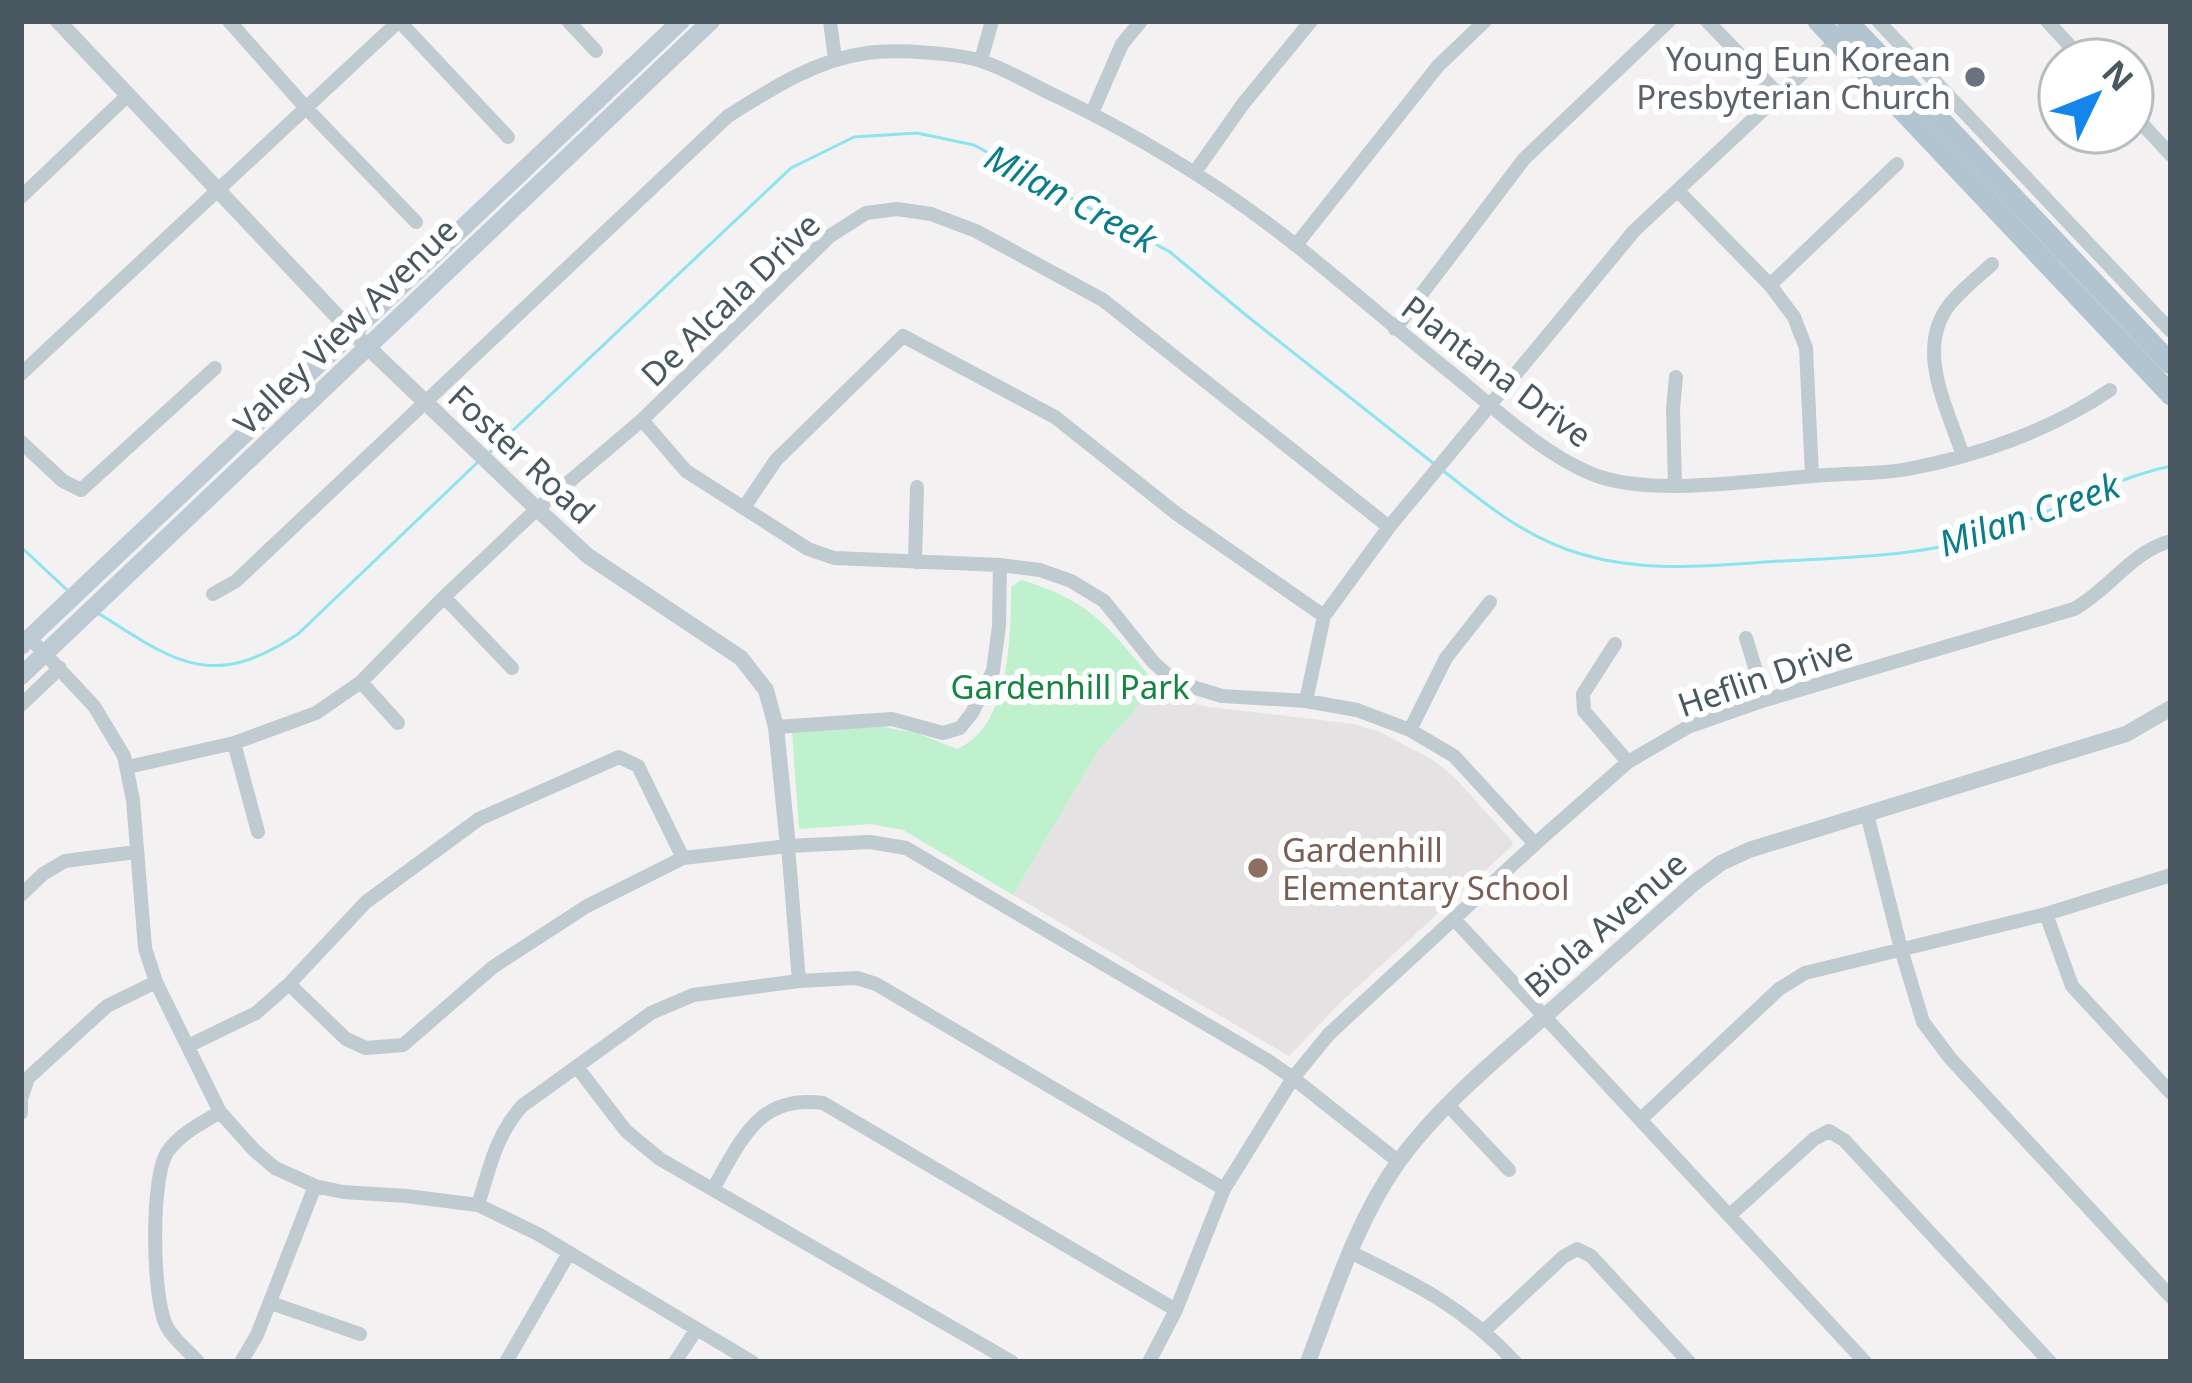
<svg xmlns="http://www.w3.org/2000/svg" width="2192" height="1383" font-family="'Noto Sans',sans-serif">
<style>
.education{fill:#e5e2e4}
.green{fill:#c0f1ce}
.lines{fill:none;stroke-linecap:round;stroke-linejoin:round}
.stream{stroke:#8ce4ef;stroke-width:3}
.minor{stroke:#bfcad1;stroke-width:14}
.tertiary{stroke:#bfcad1;stroke-width:16}
.secondary{stroke:#bdcad3;stroke-width:18}
.primary{stroke:#b1c4d0;stroke-width:21}
.worship-dot{fill:#6b7280;stroke:#fff;stroke-width:4.5}
.education-dot{fill:#8d6e63;stroke:#fff;stroke-width:4.5}
.labels{text-anchor:middle;dominant-baseline:central;stroke-width:12;stroke-linejoin:round;paint-order:stroke}
.worship-label{font-size:33px;fill:#5b616d;stroke:#fff;text-anchor:end}
.street-label{font-size:33px;fill:#485760;stroke:#fff}
.park-label{font-size:33px;fill:#158542;stroke:#fff}
.education-label{font-size:33px;fill:#785e54;stroke:#fff;text-anchor:start}
.water-label{font-size:36px;font-style:italic;fill:#0a7c8a;stroke:#fff}
</style>
<rect width="100%" height="100%" fill="#f4f1f2"/>
<path class="education" d="M 1155,682 L 1173,695 L 1202,706 L 1354,724 L 1380,732 L 1433,760 L 1454,777 L 1513,842 L 1512,846 L 1342,1001 L 1289,1056 L 1013,895 L 1098,751 L 1130,716 Z"/>
<path class="green" d="M 1021,580 C 1092,601 1109,628 1155,682 L 1130,716 L 1098,751 L 1013,895 L 903,830 L 871,824 L 799,829 L 792,732 L 873,725 L 917,733 L 957,749 C 1010,727 1011,635 1011,587 Z"/>
<g class="lines">
<path class="stream" d="M 490,452 L 791,168 L 854,137 L 917,133 L 974,145 L 1170,252 L 1247,316 L 1433,463
M 1441,469 C 1485,504 1526,538 1581,554 C 1647,574 1715,565 1782,561 C 1855,557 1930,556 2000,531 C 2057,510 2111,479 2171,466
M 21,547 L 66,589
M 98,613 C 176,663 212,691 298,634 L 478,462"/>
<path class="minor" d="M 229,21 L 306,108 L 416,222
M 568,21 L 596,51
M 830,21 L 835,59
M 1707,21 L 1779,95
M 1878,21 L 2171,331
M 2047,21 L 2083,60
M 981,60 L 992,21
M 1092,113 L 1122,44 L 1141,21
M 2132,113 L 2171,155
M 1195,172 L 1243,104 L 1311,21
M 1678,191 L 1770,285 L 1794,317 L 1806,348 L 1812,476
M 21,197 L 128,95
M 1296,245 L 1438,66 L 1485,21
M 1770,285 L 1897,164
M 1395,329 L 1524,159 L 1669,21
M 21,374 L 399,21 L 508,137
M 642,420 L 686,471 L 808,549 L 834,558 L 1000,565 L 1040,570 L 1071,581 L 1104,601 L 1154,663 L 1176,682 L 1222,696 L 1306,701 L 1357,710 L 1410,730 L 1454,756 L 1535,844
M 21,442 L 63,481 L 81,490 L 215,368
M 1963,456 C 1948,409 1914,349 1950,304 C 1962,289 1978,277 1992,264
M 1675,485 L 1673,409 L 1676,377
M 745,506 L 776,460 L 903,336 L 1055,417 L 1177,514 L 1324,616
M 915,562 L 917,487
M 213,594 L 236,581 L 728,116 C 771,89 815,60 867,53 C 894,49 960,53 984,62 C 1010,71 1034,86 1058,97 C 1143,138 1224,188 1297,246 C 1347,286 1395,328 1445,368 C 1491,404 1537,451 1592,474 C 1649,498 1763,479 1826,475 C 1853,473 1882,474 1908,469 C 1978,456 2051,430 2110,390
M 444,597 L 512,668
M 30,638 L 94,706 L 124,756 L 133,800 L 145,948 L 156,982 L 220,1112 L 254,1150 L 275,1168 L 315,1186 L 343,1192 L 407,1196 L 478,1205 L 538,1234 L 752,1362
M 1746,638 L 1765,700
M 1615,644 L 1583,694 L 1584,711 L 1628,762
M 361,682 L 398,723
M 1306,701 L 1324,616 L 1389,527 L 1634,231 L 1841,37
M 21,705 L 60,668
M 776,727 L 892,719 L 943,733 L 960,728 L 972,713 L 993,671 L 999,626 L 1000,565
M 1410,730 L 1446,658 L 1490,602
M 234,743 L 258,832
M 128,767 L 234,743 L 316,713 L 361,682 L 444,597 L 537,509 L 642,420 L 830,236 L 866,213 L 897,209 L 931,214 L 976,231 L 1103,300 L 1389,527
M 1867,814 L 1901,949 L 1923,1022 L 1950,1058 L 2171,1297
M 788,846 L 799,981
M 21,895 L 43,874 L 65,861 L 136,852
M 2046,914 L 2072,986 L 2171,1093
M 1454,919 L 1865,1362
M 289,984 L 346,1039 L 366,1048 L 403,1045 L 493,967 L 587,906 L 683,858 L 788,846 L 870,842 L 906,848 L 1267,1060 L 1293,1078 L 1399,1162
M 188,1046 L 256,1013 L 289,984 L 366,902 L 479,819 L 619,757 L 638,766 L 683,858
M 577,1067 L 626,1131 L 660,1159 L 1012,1362
M 1447,1104 L 1509,1170
M 21,1113 L 21,1099 L 28,1078 L 107,1006 L 156,982
M 1641,1119 L 1779,989 L 1805,973 L 2046,914 L 2171,875
M 714,1187 C 742,1139 759,1094 823,1103 L 1176,1310
M 478,1205 C 490,1167 495,1137 522,1106 L 651,1013 L 693,995 L 799,981 L 857,978 L 876,984 L 1224,1189
M 1730,1215 L 1814,1139 L 1829,1131 L 1844,1140 L 2050,1362
M 1350,1252 C 1416,1284 1464,1307 1515,1362
M 271,1303 L 360,1334
M 1485,1330 L 1563,1257 L 1577,1249 L 1591,1256 L 1689,1362
M 198,1362 C 189,1351 174,1340 167,1327 C 152,1300 150,1176 168,1151 C 181,1133 202,1123 220,1112
M 241,1362 L 257,1335 L 315,1186
M 506,1362 L 569,1253
M 675,1362 L 696,1330
M 1149,1362 L 1176,1310 L 1224,1189 L 1293,1078 L 1329,1034 L 1535,844 L 1628,762 L 1688,727 L 1765,700 L 2074,609 C 2109,590 2132,551 2171,541"/>
<path class="tertiary" d="M 58,21 L 352,332 L 537,509 L 588,556 L 741,658 L 766,690 L 776,727 L 788,846
M 1308,1362 C 1334,1294 1356,1221 1399,1161 C 1438,1108 1487,1067 1536,1024 C 1589,977 1641,930 1694,883 L 1721,863 L 1749,850 L 2126,734 L 2171,708"/>
<path class="secondary" d="M 21,646 L 681,21
M 21,676 L 711,21"/>
<path class="primary" d="M 1818,21 L 2171,395
M 1847,21 L 2171,364"/>
</g>
<circle class="worship-dot" cx="1975" cy="77" r="12"/>
<circle class="education-dot" cx="1258" cy="868" r="12"/>
<g class="labels">
<g class="worship-label">
<text x="1951" y="58">Young Eun Korean<tspan x="1951" dy="38">Presbyterian Church</tspan></text>
</g>
<g class="street-label">
<text transform="translate(730 299) rotate(-44)">De Alcala Drive</text>
<text transform="translate(345 326) rotate(-44)">Valley View Avenue</text>
<text transform="translate(1497 371) rotate(37)">Plantana Drive</text>
<text transform="translate(522 454) rotate(43)">Foster Road</text>
<text transform="translate(1765 676) rotate(-19)">Heflin Drive</text>
<text transform="translate(1605 924) rotate(-41)">Biola Avenue</text>
</g>
<g class="park-label">
<text x="1070" y="686">Gardenhill Park</text>
</g>
<g class="education-label">
<text x="1282" y="849">Gardenhill<tspan x="1282" dy="38">Elementary School</tspan></text>
</g>
<g class="water-label">
<text transform="translate(1071 198) rotate(28)">Milan Creek</text>
<text transform="translate(2029 514) rotate(-19)">Milan Creek</text>
</g>
</g>
<rect width="2192" height="1383" fill="none" stroke="#485760" stroke-width="48"/>
<g transform="translate(2096 96) rotate(47)"><circle r="57" fill="#ffffff" stroke="#b6bcbf" stroke-width="3"/>
<path d="M0-9L21 45L0 30L-21 45Z" fill="#1486eb"/>
<text y="-18" font-size="33" font-weight="bold" text-anchor="middle" fill="#485760">N</text>
</g>
</svg>
